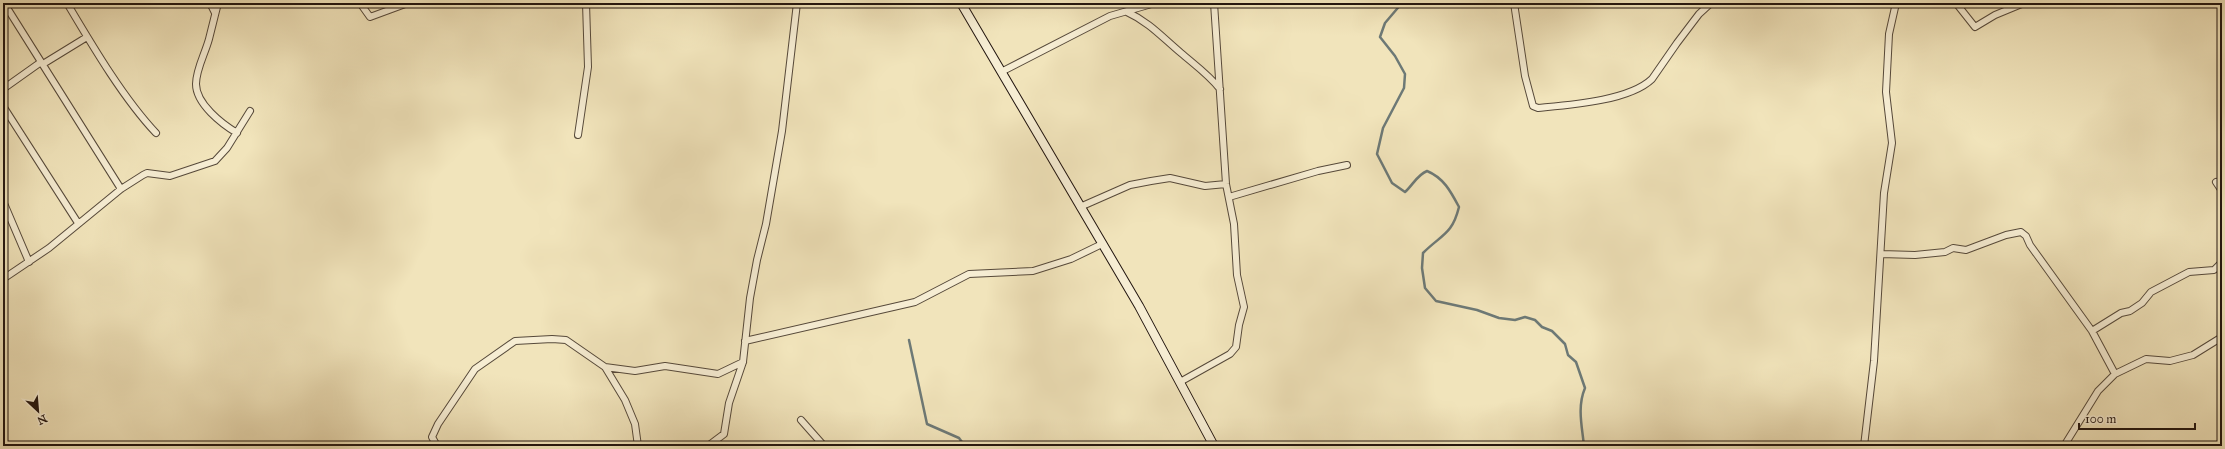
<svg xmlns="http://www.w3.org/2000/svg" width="2225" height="449" font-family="'IM FELL Great Primer',serif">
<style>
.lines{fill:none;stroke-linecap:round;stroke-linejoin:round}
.stream{stroke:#6d7976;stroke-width:2.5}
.minor-casing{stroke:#56493a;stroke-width:8}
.secondary-casing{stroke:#22150f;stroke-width:10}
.minor{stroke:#f6edd3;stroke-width:6}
.secondary{stroke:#f6edd3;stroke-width:8}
</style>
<rect width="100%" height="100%" fill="#f1e4bb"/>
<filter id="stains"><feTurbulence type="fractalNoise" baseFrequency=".005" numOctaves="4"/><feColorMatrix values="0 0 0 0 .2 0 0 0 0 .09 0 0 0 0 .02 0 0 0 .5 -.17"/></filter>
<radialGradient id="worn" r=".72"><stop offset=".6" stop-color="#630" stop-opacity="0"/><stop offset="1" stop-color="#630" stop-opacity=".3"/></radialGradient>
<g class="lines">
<path class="stream" d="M 1402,3 L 1385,23 L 1380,37 L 1395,56 L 1405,74 L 1404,88 L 1383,128 L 1377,154 L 1392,183 L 1405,192 C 1413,185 1417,175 1427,171 C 1444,178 1451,192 1459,207 C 1452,235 1442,234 1423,253 L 1422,268 L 1425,288 L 1436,301 L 1477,310 L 1499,318 L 1515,320 L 1525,317 L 1535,320 L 1542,327 L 1552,331 L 1565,344 L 1568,355 L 1576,362 L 1585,388 C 1577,407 1582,426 1584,446
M 909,340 L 927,424 L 959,438 L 965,446"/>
<g class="minor-casing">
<path id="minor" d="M 4,3 L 121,189
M 67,3 C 92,45 123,98 156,133
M 210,3 L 215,13
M 218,3 C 215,15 212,27 209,39 C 205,54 196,69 196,84 C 196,104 222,124 237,133
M 360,3 L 370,17 L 408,3
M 1514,3 L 1525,76 L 1533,106 L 1538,108 C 1569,105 1629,101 1652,79 L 1677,43 L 1699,14 L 1711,3
M 1956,3 L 1975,27 L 1995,15 L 2024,3
M 1127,12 C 1149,22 1163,38 1181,53 C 1195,65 1209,75 1220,89
M 43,64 L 87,37
M 1001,72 L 1110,16 L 1155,3
M 3,89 L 41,62
M 3,106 L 78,223
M 578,135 L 588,67 L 586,3
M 2216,182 L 2222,191
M 1229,197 L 1318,171 L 1347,165
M 3,201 L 29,262
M 1080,207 L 1130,185 L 1151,181 L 1170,178 L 1205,186 L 1226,184
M 1881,254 L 1915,255 L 1945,252 L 1953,248 L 1966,250 L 2006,235 L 2021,232 L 2026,236 L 2030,245 L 2092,331 L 2115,374
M 3,279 L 49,248 L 121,189 L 143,175 L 147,173 L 170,176 L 215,161 L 227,148 L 250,111
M 2092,331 L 2121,313 L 2130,311 L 2142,303 L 2151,292 L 2189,272 L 2214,270 L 2222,262
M 745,341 L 915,302 L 969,274 L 1033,271 L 1071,259 L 1102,244
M 605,367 L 635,371 L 665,366 L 718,374 L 743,362
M 1180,382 L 1230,354 L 1236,347 L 1239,325 L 1244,307 L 1237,275 L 1234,224 L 1226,184 L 1214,3
M 801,420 L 824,446
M 437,446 L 432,437 L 438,424 L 475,369 L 515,341 L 552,339 L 566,340 L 605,367 L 625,400 L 635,424 L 638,446
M 708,446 L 724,434 L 729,403 L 743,362 L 750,298 L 757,260 L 766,224 L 782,131 L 797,3
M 1864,446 L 1874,361 L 1884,193 L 1892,143 L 1886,92 L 1889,34 L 1896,3
M 2064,446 L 2098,391 L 2115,374 L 2146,359 L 2170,361 L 2193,355 L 2222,337"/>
</g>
<g class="secondary-casing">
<path id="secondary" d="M 961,3 L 1139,306 L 1214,446"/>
</g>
<use href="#minor" class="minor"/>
<use href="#secondary" class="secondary"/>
</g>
<rect width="2225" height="449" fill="none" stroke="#f1e4bb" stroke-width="16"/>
<rect x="4" y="4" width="2217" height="441" fill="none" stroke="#22150f" stroke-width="2"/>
<rect x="8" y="8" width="2209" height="433" fill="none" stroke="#22150f"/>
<g transform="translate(38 411) rotate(154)" stroke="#f6edd3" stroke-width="3" paint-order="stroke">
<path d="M0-3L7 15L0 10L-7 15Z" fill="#22150f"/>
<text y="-6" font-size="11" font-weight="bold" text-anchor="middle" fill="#22150f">N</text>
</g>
<path d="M2079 423v6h116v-6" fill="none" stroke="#22150f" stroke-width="2"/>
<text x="2085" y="423" font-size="12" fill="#22150f" stroke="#f6edd3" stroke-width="3" paint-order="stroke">100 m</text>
<rect width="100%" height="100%" filter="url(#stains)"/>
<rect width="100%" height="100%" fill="url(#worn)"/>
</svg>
